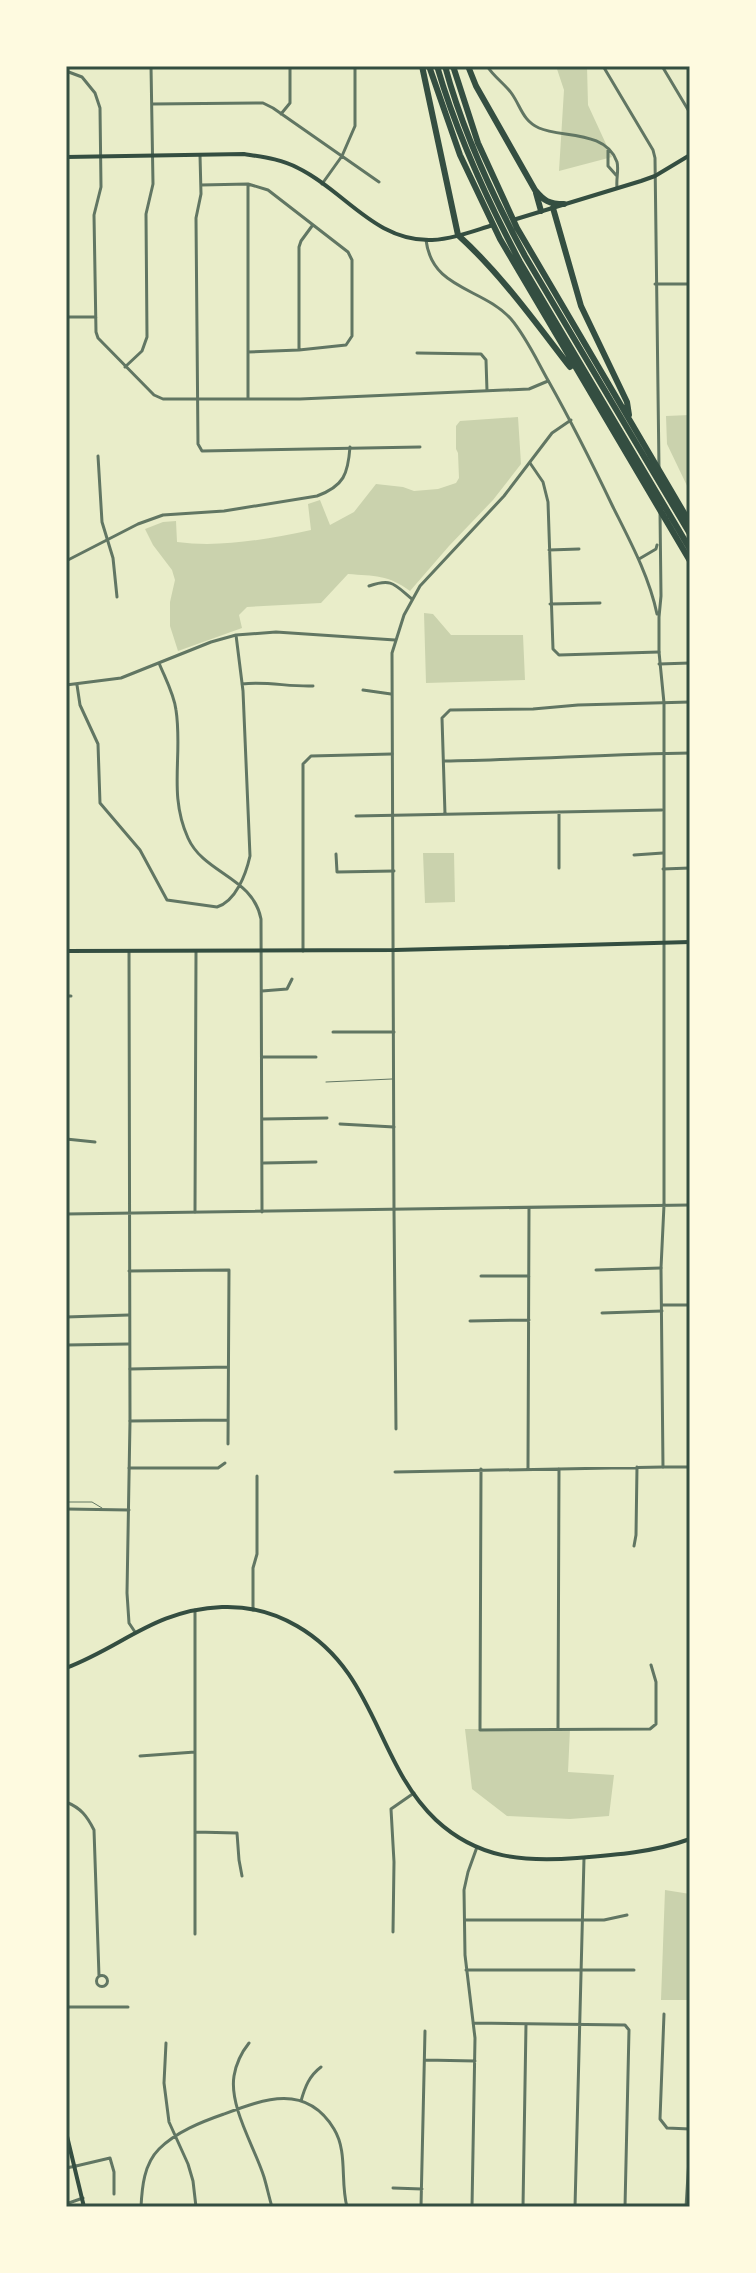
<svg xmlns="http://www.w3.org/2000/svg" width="756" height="2273" font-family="'Fira Sans Condensed',sans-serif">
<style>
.green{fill:#cad2ad}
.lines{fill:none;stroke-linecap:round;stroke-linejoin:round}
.service{stroke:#617663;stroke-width:1}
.minor{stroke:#617663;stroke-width:3}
.tertiary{stroke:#617663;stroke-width:3}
.secondary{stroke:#344e41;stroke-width:4}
.primary{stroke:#344e41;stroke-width:4}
.motorway{stroke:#344e41;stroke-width:6}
.neatline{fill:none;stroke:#344e41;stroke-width:3}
</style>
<rect width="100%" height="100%" fill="#e9edc9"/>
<path class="green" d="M 556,66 L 587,66 L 588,105 L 612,157 L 559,171 L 564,90 Z
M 690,415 L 690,492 L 667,444 L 666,416 Z
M 518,417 L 521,464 L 493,500 L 449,546 L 410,591 C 389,575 374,576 348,574 L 321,603 L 247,607 L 239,615 L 242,628 L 178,651 L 170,626 L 170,602 L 175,580 L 172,570 L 153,545 L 145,529 L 163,522 L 176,521 L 177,542 C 221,548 268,539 311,530 L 308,504 L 320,500 L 330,525 L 354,512 L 376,484 L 403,487 L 414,491 L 438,489 L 456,483 L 459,478 L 458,453 L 456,449 L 456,426 L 460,421 Z
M 424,613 L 433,614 L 451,635 L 523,635 L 525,680 L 426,683 Z
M 454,853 L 455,902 L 425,903 L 423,853 Z
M 465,1729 L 570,1729 L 568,1772 L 614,1775 L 609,1816 L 570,1819 L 507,1816 L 472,1789 Z
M 665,1890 L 690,1894 L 690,2000 L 661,2000 Z"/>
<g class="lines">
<path class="service" d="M 326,1082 L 392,1079
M 66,1502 L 92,1502 L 102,1508"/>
<path class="minor" d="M 487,66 C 494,77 505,84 512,94 C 521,107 523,121 539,128 C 561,138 606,130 617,162 C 619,169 616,179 617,187
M 662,66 L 690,113
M 66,71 L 82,77 L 95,93 L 100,108 L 101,187 L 94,215 L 96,332 L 98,338 L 154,395 L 163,399 L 300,399 L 529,389 L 548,381
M 152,104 L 263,103 L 273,108 L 379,182
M 281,114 L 290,103 L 290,66
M 608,150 L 608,166 L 616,175
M 200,155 L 201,194 L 196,218 L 198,444 L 202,451 L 420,447
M 248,184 L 248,399
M 322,184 L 342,156 L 355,126 L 355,66
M 201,185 L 248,184 L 268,190 L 348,252 L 352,260 L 352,336 L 346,345 L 299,350 L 248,352
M 655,284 L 690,284
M 66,317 L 96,317
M 299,350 L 299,247 L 301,241 L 312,226
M 417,353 L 481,354 L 486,360 L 487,391
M 125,367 L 142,351 L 147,337 L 146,214 L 153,184 L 151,66
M 98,456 L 102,522 L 113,558 L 117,597
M 530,463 L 543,482 L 548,502 L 553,649 L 559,655 L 659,652
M 549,550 L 579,549
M 369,586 C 392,578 394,584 412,599
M 550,604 L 600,603
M 159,663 C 165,678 174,694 176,710 C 183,755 168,794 188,838 C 204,874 253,877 261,919 L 262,1212
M 659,664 L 690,663
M 242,684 C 266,681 289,687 313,686
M 66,685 L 121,678 L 211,642 L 236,635 L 276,632 L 395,640
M 77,685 L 80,705 L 98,744 L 100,803 L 140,850 L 167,900 L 217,907 C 236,901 246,874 250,856 L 243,691 L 236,635
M 363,690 L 391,694
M 444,761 C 526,760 608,754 690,753
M 445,814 L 442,718 L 450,710 L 533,709 L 578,705 L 690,702
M 356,816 L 662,810
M 336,854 L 337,872 L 394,871
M 634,855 L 663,853
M 559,868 L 559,812
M 663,869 L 690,868
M 303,951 L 303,764 L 311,756 L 392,754
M 262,991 L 287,989 L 292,979
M 66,996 L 71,996
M 333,1032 L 394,1032
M 262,1057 L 316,1057
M 66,1058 L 66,1059
M 263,1119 L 327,1118
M 340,1124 L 394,1127
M 66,1139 L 95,1142
M 264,1163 L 316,1162
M 394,1210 L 396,1429
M 195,1212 L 196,952
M 596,1270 L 661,1268
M 129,1271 L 229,1270 L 228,1444
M 481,1276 L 529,1276
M 662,1305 L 690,1305
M 602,1313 L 662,1311
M 66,1317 L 129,1315
M 470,1321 L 529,1320
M 66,1345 L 129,1344
M 130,1369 L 228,1367
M 130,1421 L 228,1420
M 129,1468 L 218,1468 L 225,1463
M 528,1468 L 529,1208
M 481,1469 L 480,1730 L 650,1729 L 656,1724 L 656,1682 L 651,1665
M 395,1472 L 663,1467
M 66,1509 L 129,1510
M 634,1546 L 636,1535 L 637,1467
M 195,1610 L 195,1934
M 253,1610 L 253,1568 L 257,1554 L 257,1476
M 558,1729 L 559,1469
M 140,1756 L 195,1752
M 66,1802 C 81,1808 87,1816 94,1830 L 99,1976
M 195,1832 L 237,1833 L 239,1860 L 242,1876
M 465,1920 L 604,1920 L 627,1915
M 393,1932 L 394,1862 L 391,1809 L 414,1793
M 466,1970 L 634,1970
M96.5 1981a5.5 5.5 0 1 1 11 0a5.5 5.5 0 1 1-11 0Z
M 66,2007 L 128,2007
M 664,2014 L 660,2119 L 667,2128 L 690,2129
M 473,2023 L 625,2025 L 629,2030 L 625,2207
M 166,2043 L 164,2083 L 169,2122 L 188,2164 L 193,2181 L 196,2207
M 249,2043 C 241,2053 236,2064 234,2076 C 229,2107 255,2148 264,2177 C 267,2187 269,2197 272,2207
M 425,2060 L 475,2061
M 301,2101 C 305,2087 309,2076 321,2067
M 76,2166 L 110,2158 L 114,2172 L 114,2194
M 393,2188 L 422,2189
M 66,2204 L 83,2198
M 141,2207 C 142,2187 144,2164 159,2149 C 176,2132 201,2122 224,2114 C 264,2099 306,2083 334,2129 C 348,2152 340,2181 347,2207
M 421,2207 L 425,2031
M 472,2207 L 475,2038 L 465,1955 L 464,1890 L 468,1872 L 477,1847
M 523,2207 L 526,2024
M 575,2207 L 584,1858
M 686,2207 L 690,2143"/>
<path class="tertiary" d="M 603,66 L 653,150 L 655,158 L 659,468
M 426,240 C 432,290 482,287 511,319 C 527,338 537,361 549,382 C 572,423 593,465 613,507 C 630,541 649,576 657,614
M 660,512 L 661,596 L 659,617 L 659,652 L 664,703 L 664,1205 L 661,1268 L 663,1467 L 690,1467
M 639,559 L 656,549 L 657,545
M 66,561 L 138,524 L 163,515 L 224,511 L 317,496 C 344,486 348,474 350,447
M 129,951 L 130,1421 L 127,1593 L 129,1623 L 135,1632
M 394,1210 L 392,653 L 404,615 L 420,586 L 504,496 L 552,433 L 571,420
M 66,1214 L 690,1205
M 66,2168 L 76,2166"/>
<path class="secondary" d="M 66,157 L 244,154 C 263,157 281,159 298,168 C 345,191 375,242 432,240 C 453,239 473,231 493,225
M 513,220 L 641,181 L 655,176 L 690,155
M 66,951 L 395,950 L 690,942
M 66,2132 L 84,2207"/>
<path class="primary" d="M 66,1668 C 124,1646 154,1610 222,1607 C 248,1606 275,1613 297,1626 C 377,1672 375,1762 436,1820 C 478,1859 524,1862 577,1858 C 616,1855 654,1852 690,1839"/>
<path class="motorway" d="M 422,66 L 458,235 C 501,274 535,322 570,367
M 429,66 L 460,155 L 500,239 L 690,561
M 437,66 C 457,135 486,198 520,262 L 690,549
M 445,66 C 463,133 492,195 525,256 L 690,534
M 453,66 L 478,143 L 517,228 L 690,523
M 468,66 L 476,86 L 535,190 C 544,201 549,204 564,204
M 536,193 L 541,211
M 553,208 L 581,306 L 627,402 L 629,415"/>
</g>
<rect width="756" height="2273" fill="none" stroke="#fefae0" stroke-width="136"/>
<rect x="68" y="68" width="620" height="2137" class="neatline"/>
</svg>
